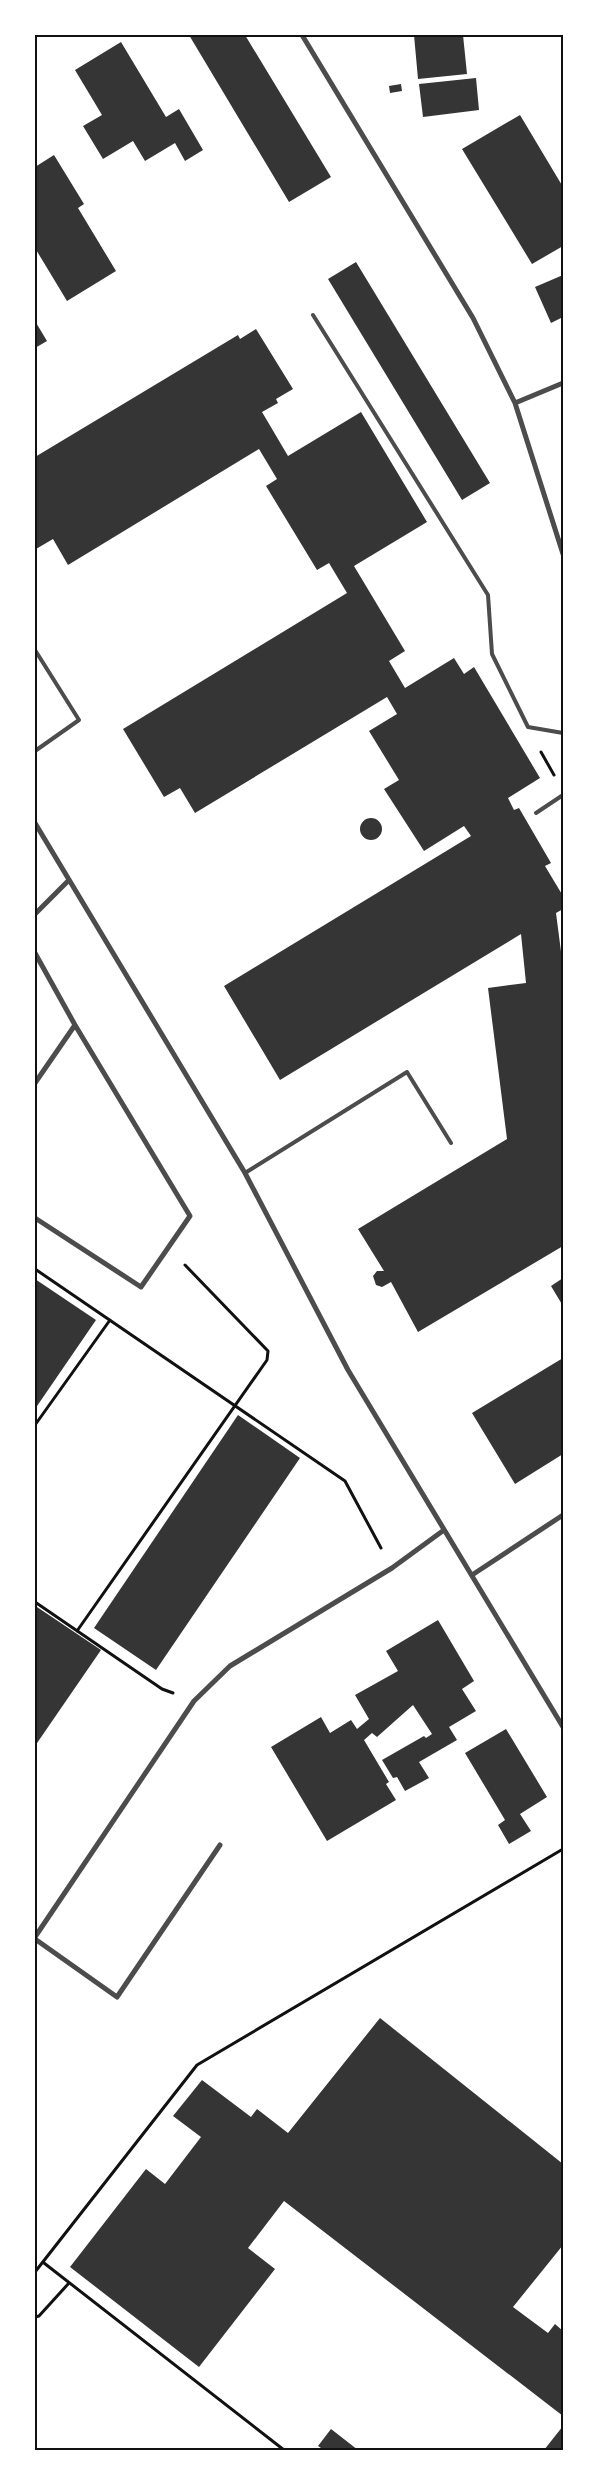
<svg xmlns="http://www.w3.org/2000/svg" width="598" height="2485" font-family="Inter,sans-serif">
<style>
.building{fill:#353535}
.lines{fill:none;stroke-linecap:round;stroke-linejoin:round}
.path{stroke:#111;stroke-width:3}
.service{stroke:#4c4c4c;stroke-width:4}
.minor{stroke:#4c4c4c;stroke-width:5}
.neatline{fill:none;stroke:#111;stroke-width:2}
</style>
<rect width="100%" height="100%" fill="#fff"/>
<path class="building" d="M 189,35 L 245,35 L 331,177 L 289,202 Z
M 414,35 L 463,35 L 467,74 L 418,79 Z
M 121,42 L 166,117 L 179,109 L 203,150 L 185,161 L 175,143 L 145,161 L 133,141 L 103,159 L 83,126 L 102,115 L 75,70 Z
M 476,78 L 479,110 L 423,117 L 419,84 Z
M 401,84 L 402,91 L 390,93 L 389,86 Z
M 520,115 L 563,187 L 563,246 L 532,264 L 462,149 Z
M 54,155 L 84,204 L 78,208 L 116,271 L 67,301 L 35,248 L 35,167 Z
M 356,262 L 490,483 L 462,500 L 328,279 Z
M 563,275 L 563,317 L 551,323 L 535,287 Z
M 35,321 L 47,341 L 35,348 Z
M 256,329 L 293,389 L 276,399 L 278,403 L 262,412 L 288,456 L 361,412 L 427,522 L 354,566 L 405,651 L 389,661 L 405,688 L 454,658 L 464,674 L 474,667 L 540,778 L 508,798 L 514,810 L 519,808 L 551,863 L 545,866 L 563,896 L 563,909 L 556,913 L 563,967 L 563,1246 L 418,1332 L 391,1282 L 382,1287 L 376,1285 L 373,1276 L 377,1271 L 384,1271 L 358,1229 L 507,1139 L 488,988 L 526,983 L 521,934 L 280,1080 L 224,986 L 471,836 L 464,826 L 424,851 L 384,789 L 399,780 L 369,731 L 397,714 L 387,697 L 195,813 L 180,788 L 164,797 L 123,729 L 347,593 L 329,563 L 317,570 L 266,486 L 277,479 L 259,449 L 68,565 L 53,539 L 36,549 L 35,547 L 35,457 L 238,335 L 240,339 Z
M360 829a11 11 0 1 1 22 0a11 11 0 1 1-22 0Z
M 563,1278 L 563,1306 L 551,1286 Z
M 35,1279 L 96,1320 L 35,1409 Z
M 563,1358 L 563,1454 L 515,1484 L 472,1413 Z
M 238,1415 L 300,1458 L 156,1670 L 94,1628 Z
M 37,1607 L 101,1650 L 35,1746 L 35,1610 Z
M 438,1620 L 474,1681 L 462,1689 L 476,1711 L 449,1727 L 457,1740 L 419,1762 L 429,1778 L 405,1791 L 397,1777 L 393,1778 L 382,1760 L 424,1736 L 426,1738 L 432,1734 L 413,1705 L 377,1737 L 372,1733 L 364,1740 L 389,1782 L 386,1784 L 396,1800 L 327,1841 L 271,1747 L 321,1717 L 330,1733 L 351,1720 L 357,1729 L 369,1719 L 355,1695 L 398,1671 L 386,1651 Z
M 506,1729 L 547,1797 L 520,1814 L 531,1831 L 509,1844 L 498,1825 L 505,1820 L 465,1753 Z
M 380,2018 L 563,2164 L 563,2245 L 513,2307 L 548,2333 L 555,2324 L 563,2331 L 563,2416 L 284,2201 L 248,2248 L 275,2269 L 199,2367 L 70,2267 L 146,2169 L 165,2184 L 201,2137 L 173,2116 L 202,2080 L 251,2117 L 257,2109 L 288,2133 Z
M 563,2426 L 563,2450 L 544,2450 Z
M 331,2429 L 358,2450 L 324,2450 L 318,2446 Z"/>
<g class="lines">
<path class="path" d="M 541,752 L 554,775
M 35,1269 L 345,1481 L 381,1548
M 35,1425 L 110,1320
M 35,1602 L 162,1689 L 173,1693
M 77,1631 L 267,1360 L 268,1351 L 185,1265
M 44,2263 L 284,2450
M 35,2272 L 197,2065 L 563,1849
M 35,2317 L 39,2316 L 69,2283"/>
<path class="service" d="M 313,315 L 488,595 L 492,654 L 528,727 L 563,733
M 35,650 L 79,720 L 35,751
M 536,813 L 563,795
M 245,1173 L 407,1072 L 451,1143"/>
<path class="minor" d="M 302,35 L 473,318 L 515,403 L 563,554
M 515,403 L 563,383
M 35,823 L 245,1173 L 348,1370 L 563,1727
M 35,914 L 68,881
M 35,953 L 75,1025 L 190,1216 L 141,1287 L 35,1218
M 35,1083 L 75,1025
M 472,1575 L 563,1515
M 35,1937 L 194,1701 L 230,1666 L 392,1568 L 444,1530
M 35,1939 L 117,1997 L 220,1845"/>
</g>
<rect width="598" height="2485" fill="none" stroke="#ffffff" stroke-width="72"/>
<rect x="36" y="36" width="526" height="2413" class="neatline"/>
</svg>
